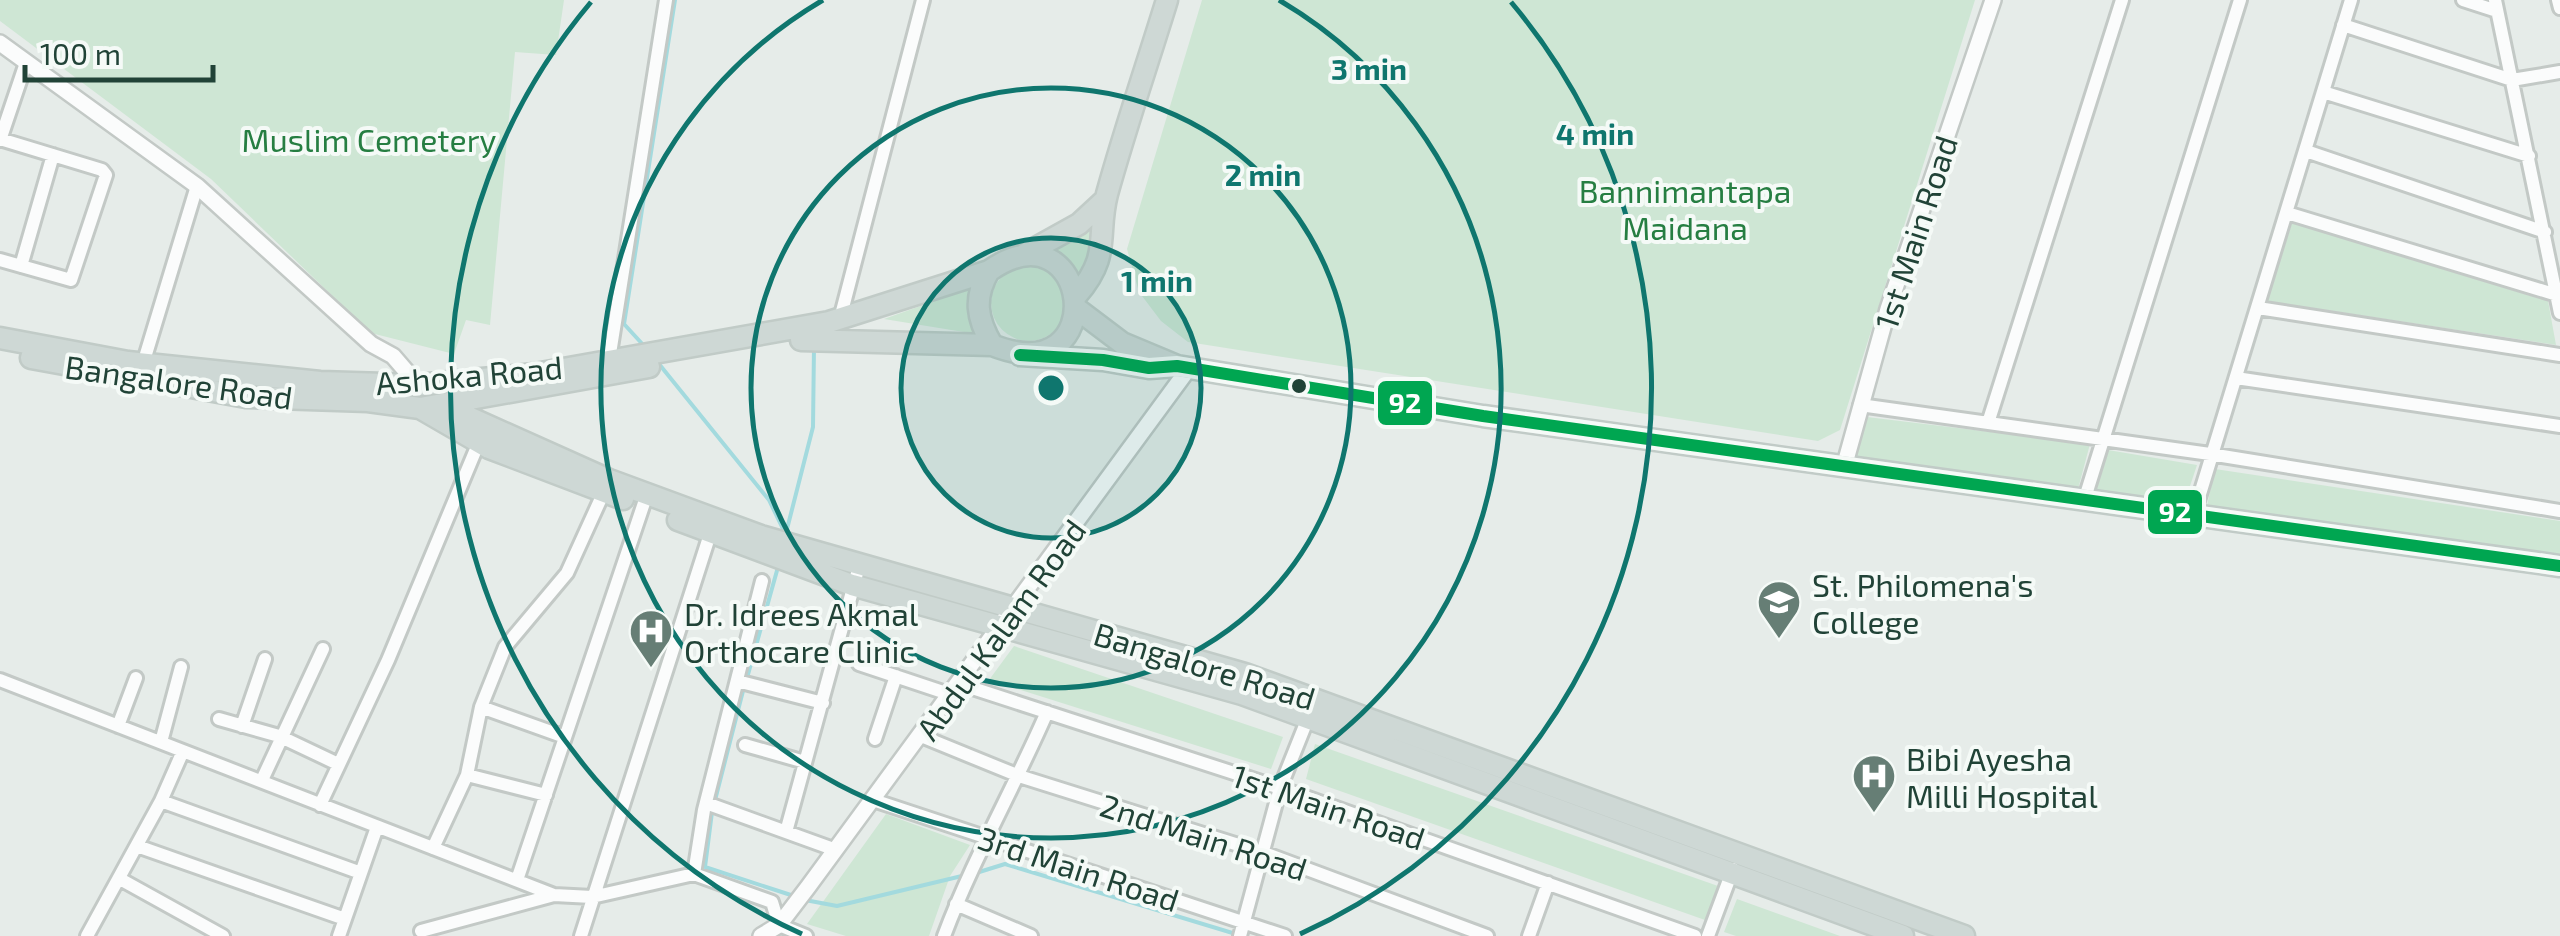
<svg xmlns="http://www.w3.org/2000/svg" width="2560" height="936" font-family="'Exo 2',sans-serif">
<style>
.green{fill:#cee6d4}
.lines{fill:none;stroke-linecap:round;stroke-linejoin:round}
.stream{stroke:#a3dade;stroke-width:4}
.minor-casing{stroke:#c3c9c6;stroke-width:18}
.tertiary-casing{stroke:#c3c9c6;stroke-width:20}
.primary-casing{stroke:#c1cbc7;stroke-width:25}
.minor{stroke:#fbfcfc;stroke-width:12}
.tertiary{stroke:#fbfcfc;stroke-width:15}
.primary{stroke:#ced8d5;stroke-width:20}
.bus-1-casing{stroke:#f5faf7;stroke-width:20}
.bus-1{stroke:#00a651;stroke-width:12}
.ring{fill:none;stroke:#0f766e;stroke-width:5}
.bus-dot{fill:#214337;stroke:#f5faf7;stroke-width:4}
.labels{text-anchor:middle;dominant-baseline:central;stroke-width:8;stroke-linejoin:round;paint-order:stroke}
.park-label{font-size:32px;fill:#267e42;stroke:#f5faf7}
.street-label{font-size:32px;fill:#214337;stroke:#f5faf7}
.poi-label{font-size:32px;fill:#214337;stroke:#f5faf7;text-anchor:start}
.centre{fill:#0f766e;stroke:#f5faf7;stroke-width:5}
.ring-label{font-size:30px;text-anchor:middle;font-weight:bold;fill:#0f766e;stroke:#f5faf7;stroke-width:8;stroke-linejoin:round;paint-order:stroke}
.line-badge{stroke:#f5faf7;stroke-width:4}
.badge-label{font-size:28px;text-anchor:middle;font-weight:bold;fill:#fff}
</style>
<rect width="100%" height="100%" fill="#e6ece9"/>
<path class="green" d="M 0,0 L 564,0 L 556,55 L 515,52 L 490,325 L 466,320 L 454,354 L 371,333 L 211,179 L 0,21 Z
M 1202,0 L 1975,0 L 1840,430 L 1818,441 L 1188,342 L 1161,321 L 1139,292 L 1127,249 Z
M 1097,221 L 1080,279 L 1063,258 L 1050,250 L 1078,237 Z
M 2292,223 L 2548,301 L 2556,345 L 2267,301 Z
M991 303a38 38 0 1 1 76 0a38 38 0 1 1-76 0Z
M 974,287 L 976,334 L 884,319 Z
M 1867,417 L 2090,444 L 2078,489 L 1855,460 Z
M 2108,450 L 2197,465 L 2183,507 L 2095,495 Z
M 2215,469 L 2560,521 L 2560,560 L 2206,510 Z
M 1014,646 L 1283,737 L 1271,769 L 989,680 Z
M 1315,744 L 1718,886 L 1705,920 L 1306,779 Z
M 886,814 L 970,845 L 950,876 L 929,936 L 846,936 L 807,924 Z
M 1737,899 L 1840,936 L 1736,936 L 1724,932 Z"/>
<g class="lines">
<path class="stream" d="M 646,348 L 624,324 L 675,0
M 655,359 L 769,500 L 784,531
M 786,533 L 813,427 L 814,346
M 747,678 L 778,567
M 744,687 L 712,812 L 705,867 L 797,897
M 976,873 L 1005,864 L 1239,935
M 805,900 L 837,906 L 966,875"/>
<g class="minor-casing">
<path id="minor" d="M 2463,0 L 2497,11
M 2495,0 L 2560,313
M 2558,0 L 2560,8
M 2343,25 L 2512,80 L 2560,72
M 2323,92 L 2529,156
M 0,139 L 102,170 L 106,175 L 71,280 L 0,260
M 0,140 L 26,63
M 2306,151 L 2545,232
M 2287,213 L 2557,295
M 21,266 L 53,155
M 2258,308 L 2560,355
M 840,319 L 923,0
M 609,360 L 666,0
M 143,364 L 197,186
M 2236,378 L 2560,426
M 1860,405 L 2210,454 L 2560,511
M 1988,423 L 2122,0
M 2084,501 L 2240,0
M 2193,517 L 2351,0
M 859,664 L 952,695
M 0,680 L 554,895 L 592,897 L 694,874 L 772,902 L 779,925 L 806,936
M 737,681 L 823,703
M 960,684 L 1280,788 L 1695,936
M 481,707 L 565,737
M 219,719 L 279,736 L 338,764
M 118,726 L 136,678
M 242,726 L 265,659
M 921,736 L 1019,776 L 1264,853 L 1487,936
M 875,739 L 896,676
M 161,742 L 181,667
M 745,745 L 805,762
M 467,775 L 546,795
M 262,780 L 323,649
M 873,800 L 1285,936
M 161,801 L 361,873
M 706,803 L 836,850
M 320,805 L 388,660 L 479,442
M 786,832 L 859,566
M 137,846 L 345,919
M 433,848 L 467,775 L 481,707 L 505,647 L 567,573 L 607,485
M 694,874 L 704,810 L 762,581
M 120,879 L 223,936
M 517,880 L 647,494
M 956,904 L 1031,936
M 421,931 L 554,895
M 87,936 L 161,801 L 183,751
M 339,936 L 377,827
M 581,936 L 710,534
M 944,936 C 973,859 1014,788 1047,712
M 1240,936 L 1280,788 L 1308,718
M 1529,936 L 1548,883
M 1708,936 L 1733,869"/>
</g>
<g class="tertiary-casing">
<path id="tertiary" d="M 0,43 L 197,186 L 371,344 L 393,356 L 418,385
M 1844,467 L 1888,309 L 1993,0
M 761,936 L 779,925 L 808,887 L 1189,368"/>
</g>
<g class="primary-casing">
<path id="primary" d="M 1025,254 L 1079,224 L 1105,200
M 1076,296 C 1112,255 1096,236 1107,194 C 1125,129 1147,65 1167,0
M 1077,309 L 1122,343 L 1177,366
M 0,338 L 128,362 L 320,382 L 418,385 L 535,374 L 829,322 L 989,271 C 1090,200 1115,394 992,345 C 977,319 973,298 989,271
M 801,340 L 992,345
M 1020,355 L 1103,360 L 1149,368 L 1177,366 L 1483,416 L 2560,566
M 31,358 L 246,397 L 368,401 L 420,408 L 649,367
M 444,406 L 609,480 L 761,536 L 1245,674 L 1964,936
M 420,408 L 489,448 L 623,499
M 678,520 L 852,585 L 1242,694 L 1903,936"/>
</g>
<use href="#minor" class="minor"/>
<use href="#tertiary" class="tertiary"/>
<use href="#primary" class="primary"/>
<g class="bus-1-casing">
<path id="bus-1" d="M 1020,355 L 1103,360 L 1149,368 L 1177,366 L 1483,416 L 2560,566"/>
</g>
<use href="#bus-1" class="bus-1"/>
</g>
<circle cx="1051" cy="388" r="150" fill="#0f766e" fill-opacity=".12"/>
<g class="ring">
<circle cx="1051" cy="388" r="150"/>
<circle cx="1051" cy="388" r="300"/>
<path d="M1279 0A450 450 0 1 1 823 0"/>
<path d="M802 934A600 600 0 0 1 591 2M1511 2A600 600 0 0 1 1300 934"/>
</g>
<defs>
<g id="university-pin" transform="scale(2.25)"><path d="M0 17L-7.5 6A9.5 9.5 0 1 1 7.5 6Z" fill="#667e75" stroke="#f5faf7"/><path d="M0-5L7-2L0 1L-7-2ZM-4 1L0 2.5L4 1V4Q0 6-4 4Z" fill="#fff"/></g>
<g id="hospital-pin" transform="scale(2.25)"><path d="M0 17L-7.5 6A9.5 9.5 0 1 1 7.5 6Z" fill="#667e75" stroke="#f5faf7"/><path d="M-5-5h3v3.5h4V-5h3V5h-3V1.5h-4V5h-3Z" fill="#fff"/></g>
</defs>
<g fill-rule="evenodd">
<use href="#university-pin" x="1779" y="602"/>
<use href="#hospital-pin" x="651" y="631"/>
<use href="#hospital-pin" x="1874" y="776"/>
</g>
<circle class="bus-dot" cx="1299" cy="386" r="9"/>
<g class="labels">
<g class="park-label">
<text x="369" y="139">Muslim Cemetery</text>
<text x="1685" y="190">Bannimantapa<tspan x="1685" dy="37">Maidana</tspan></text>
</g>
<g class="street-label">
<text transform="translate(1915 232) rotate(-72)">1st Main Road</text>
<text transform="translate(469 374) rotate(-5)">Ashoka Road</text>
<text transform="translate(179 381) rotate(8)">Bangalore Road</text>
<text transform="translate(1000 629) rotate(-54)">Abdul Kalam Road</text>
<text transform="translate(1205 665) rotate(17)">Bangalore Road</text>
<text transform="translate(1329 806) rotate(19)">1st Main Road</text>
<text transform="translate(1204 836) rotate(18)">2nd Main Road</text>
<text transform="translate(1079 868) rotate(18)">3rd Main Road</text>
</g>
<g class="poi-label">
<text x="1812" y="584">St. Philomena's<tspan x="1812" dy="37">College</tspan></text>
<text x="684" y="613">Dr. Idrees Akmal<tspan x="684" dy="37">Orthocare Clinic</tspan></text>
<text x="1906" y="758">Bibi Ayesha<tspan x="1906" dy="37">Milli Hospital</tspan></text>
</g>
</g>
<circle cx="1051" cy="388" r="15" class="centre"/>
<g class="ring-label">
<text x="1369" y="80">3 min</text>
<text x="1595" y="145">4 min</text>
<text x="1263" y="186">2 min</text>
<text x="1157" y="292">1 min</text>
</g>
<g class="line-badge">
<rect x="1376" y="379" width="58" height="48" rx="10" fill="#00a651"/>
<rect x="2146" y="488" width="58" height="48" rx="10" fill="#00a651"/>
</g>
<g class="badge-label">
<text x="1405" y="413">92</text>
<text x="2175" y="522">92</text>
</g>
<path d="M25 65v15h188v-15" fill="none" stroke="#214337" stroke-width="5"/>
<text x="40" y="65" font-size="30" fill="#214337" stroke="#f5faf7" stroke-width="8" paint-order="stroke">100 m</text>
</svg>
